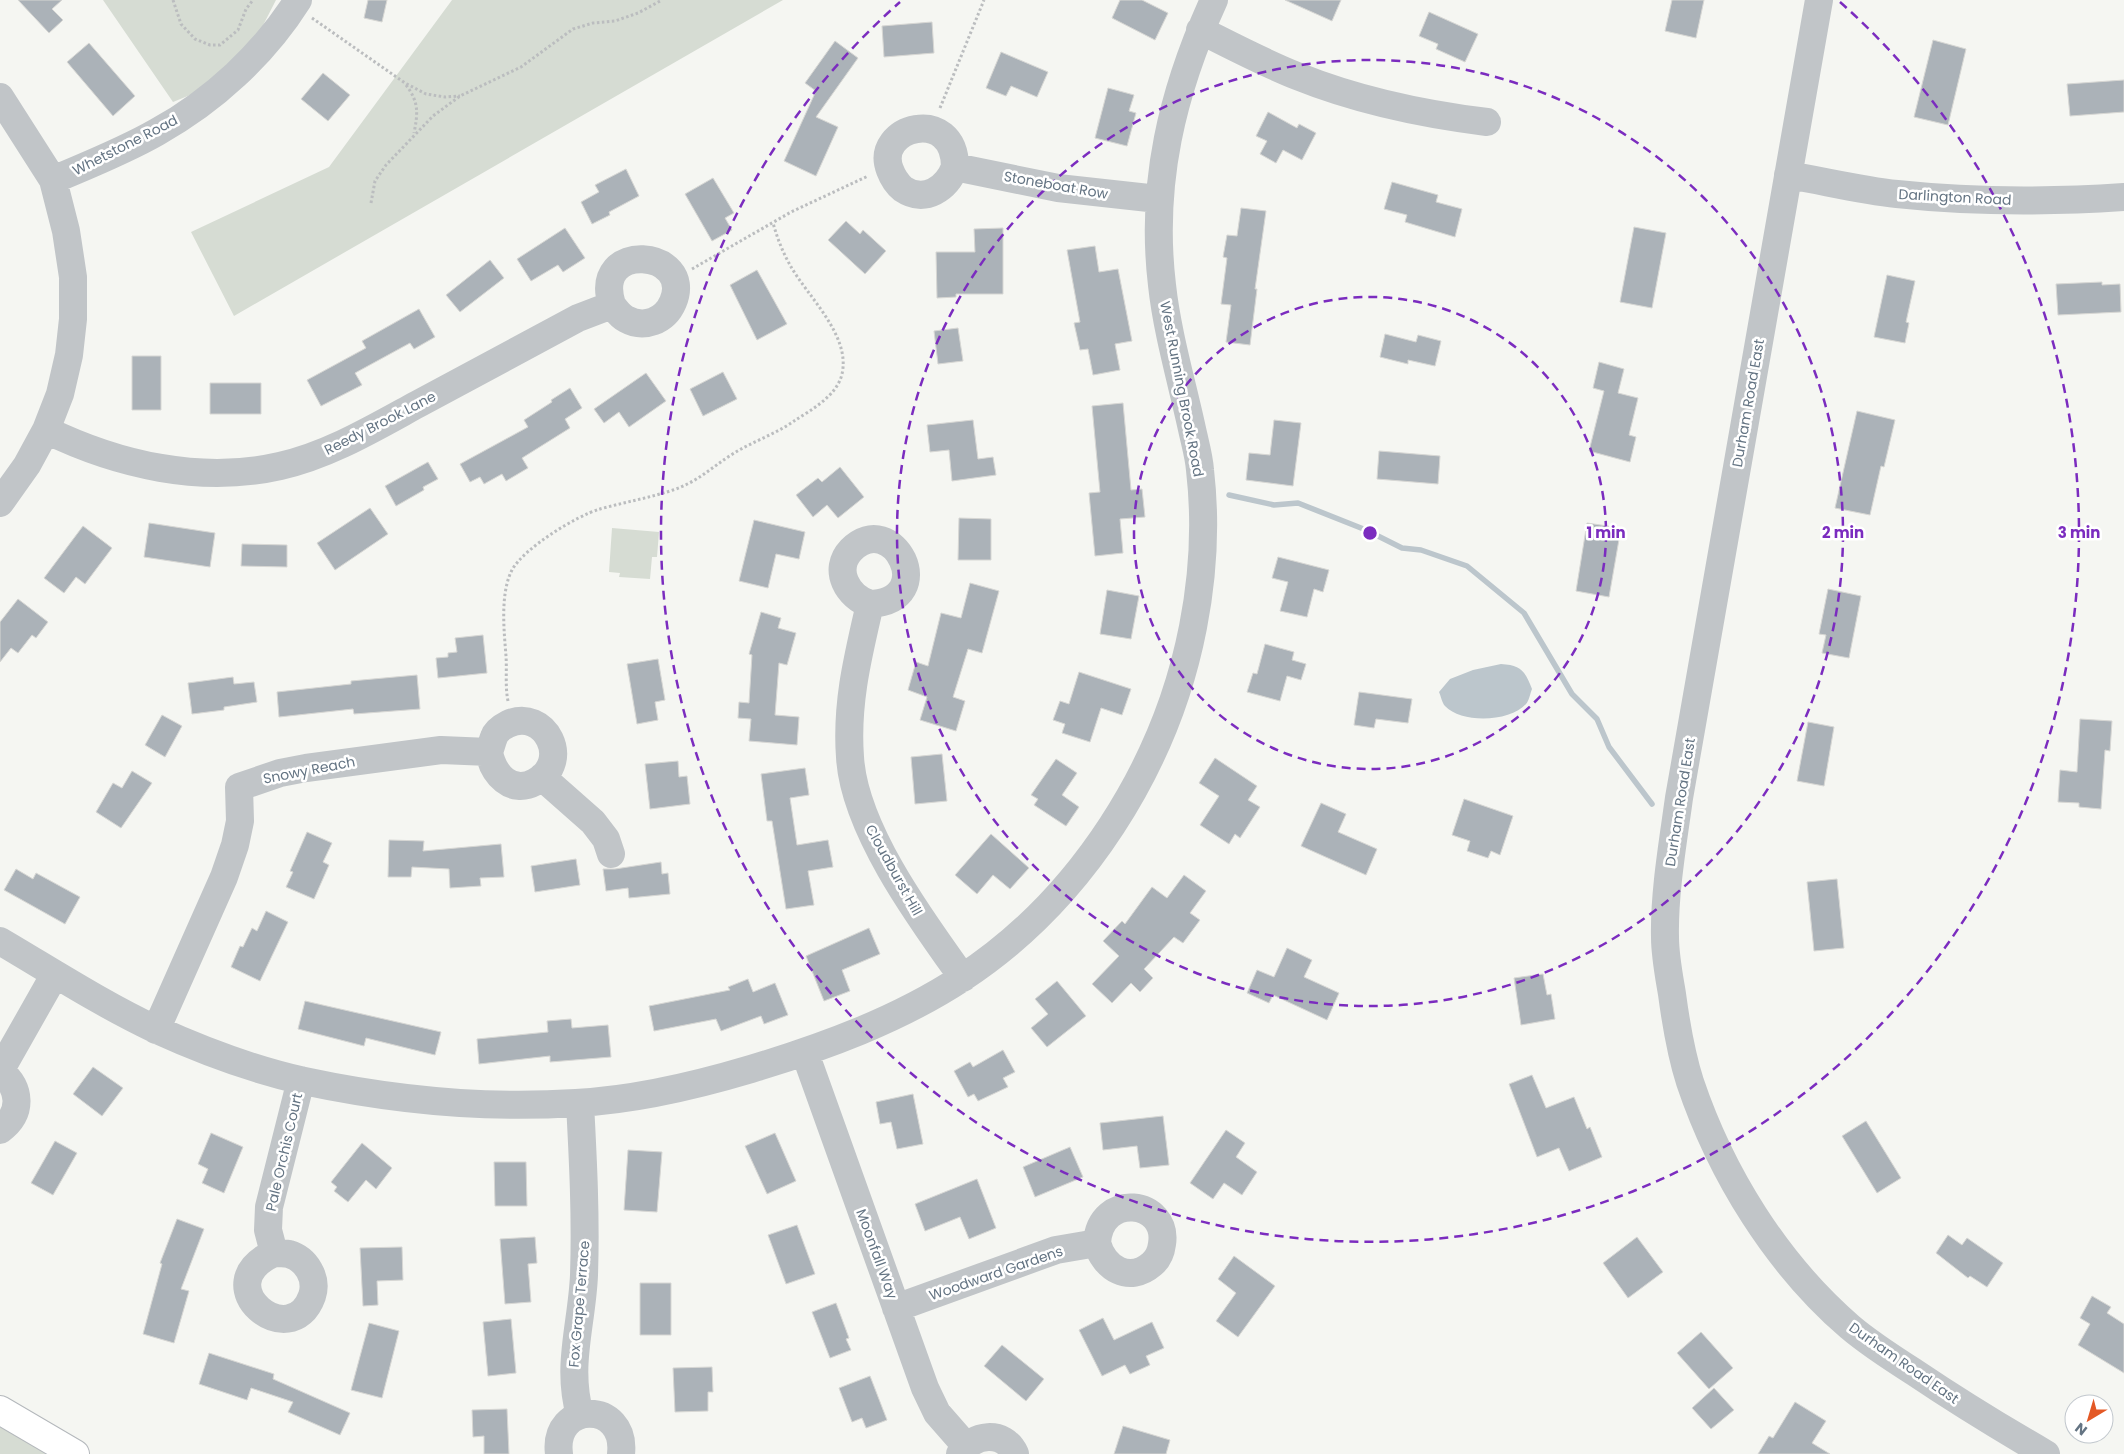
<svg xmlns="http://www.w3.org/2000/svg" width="2124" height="1454" font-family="Poppins,sans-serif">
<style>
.green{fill:#d6dcd3}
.water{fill:#bcc6cc}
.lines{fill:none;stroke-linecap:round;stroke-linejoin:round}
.stream{stroke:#bcc6cc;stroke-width:5.5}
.building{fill:#abb2b8;stroke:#d7d7d4}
.major-casing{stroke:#b4b8bc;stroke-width:30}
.path{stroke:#bbbdbf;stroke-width:3;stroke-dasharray:2.5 2.5;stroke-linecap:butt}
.minor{stroke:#c1c5c8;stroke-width:28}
.major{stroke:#fff;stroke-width:28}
.ring{fill:none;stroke:#7b2cbf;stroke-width:2.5;stroke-dasharray:9 6}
.labels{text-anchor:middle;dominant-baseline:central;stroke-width:5;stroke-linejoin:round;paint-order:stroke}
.street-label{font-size:14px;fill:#647483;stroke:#fff}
.centre{fill:#7b2cbf;stroke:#fff;stroke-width:2.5}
.ring-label{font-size:15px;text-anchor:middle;font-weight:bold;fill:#7b2cbf;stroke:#fff;stroke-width:5;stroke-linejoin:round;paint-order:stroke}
</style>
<rect width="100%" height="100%" fill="#f5f6f2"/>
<path class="green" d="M 103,0 L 276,0 L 255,41 L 200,91 L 173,102 Z
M 452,0 L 783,0 L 234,316 L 191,232 L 329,167 Z
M 612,528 L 659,532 L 657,557 L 652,557 L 650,579 L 619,577 L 620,573 L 609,572 Z
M 0,1427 L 47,1454 L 0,1454 Z"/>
<path class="water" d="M 1501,664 C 1521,665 1525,671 1532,689 C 1530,694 1529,701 1526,704 C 1510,722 1462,724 1445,706 C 1442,703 1441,696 1439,692 L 1450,679 L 1473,670 Z"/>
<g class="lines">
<path class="stream" d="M 1229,495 L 1274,505 L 1298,503 L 1366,530 L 1402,548 L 1421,550 L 1467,566 L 1524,613 L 1572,694 L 1597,719 L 1609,747 L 1652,804"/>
</g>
<path class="building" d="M 18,0 L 62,0 L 52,9 L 63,20 L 49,33 Z
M 368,0 L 387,0 L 382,22 L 364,18 Z
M 1120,0 L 1142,0 L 1168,13 L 1155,40 L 1112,18 Z
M 1285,0 L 1341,0 L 1332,21 Z
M 1672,0 L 1704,0 L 1696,38 L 1665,31 Z
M 1429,12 L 1478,34 L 1465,62 L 1436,49 L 1438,44 L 1419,36 Z
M 932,22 L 934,53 L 884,57 L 882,26 Z
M 1933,40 L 1966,49 L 1948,125 L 1914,117 Z
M 835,41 L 858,58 L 816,117 L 838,127 L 816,176 L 784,161 L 816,91 L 805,83 Z
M 89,43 L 135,96 L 113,116 L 67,62 Z
M 1001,52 L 1048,72 L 1037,97 L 1011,86 L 1006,96 L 986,88 Z
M 323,73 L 350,95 L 328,121 L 301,99 Z
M 2124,80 L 2124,112 L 2070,116 L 2067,84 Z
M 1108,88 L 1134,95 L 1129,111 L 1136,113 L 1127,146 L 1095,138 Z
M 1268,112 L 1297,128 L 1299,124 L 1316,133 L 1302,160 L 1283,150 L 1276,163 L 1260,154 L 1267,141 L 1256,136 Z
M 626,169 L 639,196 L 609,212 L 610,215 L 592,224 L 581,202 L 599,192 L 595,185 Z
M 713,178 L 734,213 L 725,218 L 732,230 L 712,241 L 685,194 Z
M 1392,182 L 1438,195 L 1436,202 L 1462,209 L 1455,237 L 1405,222 L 1407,215 L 1384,209 Z
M 1241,208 L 1266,211 L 1255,289 L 1257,289 L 1250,345 L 1226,342 L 1231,305 L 1221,304 L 1227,258 L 1223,257 L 1227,235 L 1237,236 Z
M 846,221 L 860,234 L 863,230 L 886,251 L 865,274 L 828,240 Z
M 1634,227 L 1666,233 L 1652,308 L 1620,302 Z
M 565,228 L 585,258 L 563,272 L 558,265 L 531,281 L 517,259 Z
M 1003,228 L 1003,294 L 956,294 L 956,297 L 937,298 L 936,252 L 975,252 L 974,229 Z
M 1095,246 L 1099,272 L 1118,269 L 1132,341 L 1115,344 L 1120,370 L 1093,375 L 1088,349 L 1080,350 L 1074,323 L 1080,322 L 1067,250 Z
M 490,260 L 504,278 L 460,312 L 446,295 Z
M 757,270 L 787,324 L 757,340 L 730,285 Z
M 1887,275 L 1915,281 L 1906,322 L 1909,323 L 1905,343 L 1874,337 Z
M 2102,282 L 2102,285 L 2120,284 L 2121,312 L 2058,315 L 2056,284 Z
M 419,309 L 435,337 L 414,349 L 410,343 L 355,373 L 362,385 L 321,406 L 307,380 L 366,348 L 362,341 Z
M 958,328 L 963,361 L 938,364 L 934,331 Z
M 1385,334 L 1416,342 L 1418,335 L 1441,341 L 1435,366 L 1408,360 L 1408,364 L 1380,357 Z
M 132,356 L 161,356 L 161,410 L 132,410 Z
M 1599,362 L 1624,369 L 1618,393 L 1638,398 L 1629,435 L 1636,437 L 1630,462 L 1589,451 L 1604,391 L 1593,388 Z
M 723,372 L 737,399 L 703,416 L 690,389 Z
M 646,373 L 666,401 L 629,427 L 619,412 L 604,423 L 594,409 Z
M 210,383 L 261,383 L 261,414 L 210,414 Z
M 570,388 L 582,408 L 565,419 L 570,428 L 522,458 L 528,468 L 506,481 L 502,474 L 484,484 L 480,477 L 470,482 L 460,464 L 528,427 L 524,420 L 552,402 L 551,400 Z
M 1123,403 L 1131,490 L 1142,489 L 1145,517 L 1120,519 L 1123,553 L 1095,556 L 1089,493 L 1100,492 L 1092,406 Z
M 1857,411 L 1895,420 L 1884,467 L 1881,466 L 1870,515 L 1835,508 Z
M 973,420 L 978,459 L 993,457 L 996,475 L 952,481 L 949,450 L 930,452 L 927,425 Z
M 1274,420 L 1301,423 L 1293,486 L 1246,480 L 1249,453 L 1270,455 Z
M 1379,451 L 1440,456 L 1438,484 L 1377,479 Z
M 428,462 L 438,479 L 423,487 L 424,490 L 396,506 L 385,486 Z
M 840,467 L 864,497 L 838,518 L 827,505 L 813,517 L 796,495 L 818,478 L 822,482 Z
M 370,508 L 388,534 L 335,570 L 317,543 Z
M 959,518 L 991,519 L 991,560 L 958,560 Z
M 754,520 L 805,532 L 799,559 L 776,554 L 768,588 L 739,581 Z
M 149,523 L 215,533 L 210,567 L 144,557 Z
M 1587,523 L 1621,528 L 1609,597 L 1576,591 Z
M 83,526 L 112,548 L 85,584 L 76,577 L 64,593 L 44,578 Z
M 242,544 L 287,545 L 287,567 L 241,566 Z
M 1278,557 L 1329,570 L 1323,592 L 1314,589 L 1307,617 L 1280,611 L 1288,582 L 1272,578 Z
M 970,583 L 999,591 L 982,653 L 968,649 L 953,697 L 965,701 L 956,731 L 920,720 L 927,697 L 908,690 L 916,662 L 928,666 L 941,613 L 961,618 Z
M 1828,589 L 1861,596 L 1849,658 L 1822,653 L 1826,635 L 1819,634 Z
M 1107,590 L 1139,596 L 1131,639 L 1100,634 Z
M 18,599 L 48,622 L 36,638 L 32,635 L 18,653 L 11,648 L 0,662 L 0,622 Z
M 761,612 L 781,618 L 778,628 L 796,633 L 787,665 L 779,663 L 775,715 L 799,717 L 797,745 L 749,741 L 751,719 L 738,718 L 739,702 L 749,703 L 752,655 L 749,654 Z
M 483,635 L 487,673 L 438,678 L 436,658 L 448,657 L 448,653 L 457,652 L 455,638 Z
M 1265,644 L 1294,652 L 1292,660 L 1306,664 L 1301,680 L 1287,676 L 1280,701 L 1247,692 L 1253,673 L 1257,674 Z
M 658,659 L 665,700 L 655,702 L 658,720 L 637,724 L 627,664 Z
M 1079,672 L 1131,689 L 1122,715 L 1101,708 L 1090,742 L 1062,733 L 1065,724 L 1053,720 L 1060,701 L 1069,704 Z
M 417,675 L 420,709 L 354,714 L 353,709 L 279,717 L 277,692 L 351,684 L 351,681 Z
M 233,677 L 234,684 L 254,682 L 257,702 L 224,707 L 224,710 L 192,714 L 188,683 Z
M 1359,692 L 1412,699 L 1408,723 L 1376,719 L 1374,728 L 1354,725 Z
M 162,715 L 182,726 L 165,757 L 145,745 Z
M 2080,719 L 2112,721 L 2110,751 L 2105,750 L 2101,809 L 2079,807 L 2079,803 L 2058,802 L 2060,770 L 2077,772 Z
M 1808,722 L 1834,727 L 1824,786 L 1797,781 Z
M 942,754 L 947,801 L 915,804 L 911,757 Z
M 1215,758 L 1257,786 L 1248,800 L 1260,807 L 1240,838 L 1235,834 L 1229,844 L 1200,825 L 1219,796 L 1199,783 Z
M 1056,759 L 1077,773 L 1062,795 L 1079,807 L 1066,826 L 1034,805 L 1038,799 L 1031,795 Z
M 678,761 L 679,777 L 687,776 L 690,804 L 650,809 L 645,764 Z
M 805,768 L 809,795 L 790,798 L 797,845 L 828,840 L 833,867 L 808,871 L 814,905 L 786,909 L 772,821 L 767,821 L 761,774 Z
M 132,771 L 152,783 L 121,828 L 96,812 L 113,783 L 122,788 Z
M 1464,799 L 1513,816 L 1500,855 L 1491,851 L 1488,858 L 1467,851 L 1470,841 L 1452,835 Z
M 1321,803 L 1346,814 L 1338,832 L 1377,849 L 1366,875 L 1301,846 Z
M 307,832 L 332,843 L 323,862 L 329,865 L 314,899 L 286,887 L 293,872 L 290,871 Z
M 991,834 L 1029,868 L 1010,889 L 993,875 L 977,894 L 955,875 Z
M 389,840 L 424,841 L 423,851 L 501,844 L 504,877 L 480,878 L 481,886 L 450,888 L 449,869 L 412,867 L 411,877 L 388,877 Z
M 576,859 L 580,885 L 535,892 L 531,866 Z
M 661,862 L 662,874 L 668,873 L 670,894 L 629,898 L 628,888 L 606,891 L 603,869 L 615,869 Z
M 16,869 L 33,879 L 36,873 L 80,897 L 65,924 L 4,890 Z
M 1184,875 L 1206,891 L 1190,913 L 1200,920 L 1183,943 L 1174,937 L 1144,969 L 1153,978 L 1140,992 L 1131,983 L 1112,1003 L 1092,984 L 1119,956 L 1103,941 L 1122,921 L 1125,924 L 1152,887 L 1167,898 Z
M 1837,879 L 1844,948 L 1814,951 L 1807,882 Z
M 266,911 L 288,922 L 260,981 L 231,967 L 240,946 L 243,947 L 252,928 L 257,931 Z
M 869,928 L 880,954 L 842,970 L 850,991 L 824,1001 L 806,956 Z
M 1287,948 L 1312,960 L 1304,977 L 1339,993 L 1327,1020 L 1273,995 L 1269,1003 L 1247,993 L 1257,970 L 1274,977 Z
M 1543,974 L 1547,995 L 1551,994 L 1555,1019 L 1521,1025 L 1514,978 Z
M 748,979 L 753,992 L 775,983 L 788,1015 L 764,1024 L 761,1016 L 721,1031 L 716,1019 L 654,1031 L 649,1006 L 730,990 L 728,987 Z
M 1057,981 L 1086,1016 L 1047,1047 L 1031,1028 L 1048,1014 L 1035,999 Z
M 305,1001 L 441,1032 L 435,1055 L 366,1038 L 364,1046 L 298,1029 Z
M 571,1019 L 572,1028 L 608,1025 L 611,1057 L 550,1062 L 550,1056 L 479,1064 L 477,1039 L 548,1032 L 547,1021 Z
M 1003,1050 L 1015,1072 L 1003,1078 L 1008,1087 L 978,1101 L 974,1094 L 968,1097 L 954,1071 L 970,1062 L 973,1067 Z
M 93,1067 L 123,1088 L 102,1116 L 73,1094 Z
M 1532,1075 L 1546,1108 L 1574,1097 L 1587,1129 L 1590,1127 L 1602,1157 L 1569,1171 L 1559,1148 L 1537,1157 L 1509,1084 Z
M 913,1094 L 923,1144 L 897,1149 L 891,1122 L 880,1124 L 876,1102 Z
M 1163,1116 L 1169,1165 L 1140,1168 L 1137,1146 L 1103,1150 L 1100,1123 Z
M 1866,1121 L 1901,1178 L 1877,1193 L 1842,1136 Z
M 1226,1130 L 1245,1143 L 1236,1157 L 1257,1172 L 1242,1195 L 1224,1183 L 1213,1199 L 1190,1183 Z
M 211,1133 L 243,1147 L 224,1193 L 202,1183 L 208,1169 L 198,1164 Z
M 775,1133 L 796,1181 L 767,1194 L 745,1146 Z
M 55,1141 L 77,1153 L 53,1195 L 31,1183 Z
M 362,1143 L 392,1168 L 376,1189 L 366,1180 L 348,1202 L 334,1191 L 337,1187 L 331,1182 Z
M 1070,1147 L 1083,1177 L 1035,1197 L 1023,1167 Z
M 628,1150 L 662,1152 L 657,1212 L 624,1210 Z
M 494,1162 L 526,1162 L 527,1206 L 495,1206 Z
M 977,1179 L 996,1228 L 969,1239 L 960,1217 L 925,1231 L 915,1204 Z
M 177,1219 L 204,1229 L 181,1289 L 189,1291 L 174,1343 L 143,1334 L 162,1264 L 160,1263 Z
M 797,1225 L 815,1274 L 786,1284 L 768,1235 Z
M 1948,1235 L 1962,1245 L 1967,1238 L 2003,1263 L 1987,1287 L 1970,1276 L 1968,1278 L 1936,1253 Z
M 535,1237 L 537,1263 L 528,1264 L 531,1302 L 505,1304 L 500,1239 Z
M 1637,1237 L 1663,1272 L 1628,1298 L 1603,1263 Z
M 402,1247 L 403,1280 L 377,1281 L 378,1305 L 363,1306 L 360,1248 Z
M 1234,1256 L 1275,1286 L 1238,1337 L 1216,1321 L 1236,1293 L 1218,1279 Z
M 640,1283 L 671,1283 L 671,1335 L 640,1335 Z
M 2092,1296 L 2111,1307 L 2107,1313 L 2124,1324 L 2124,1373 L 2078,1345 L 2090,1324 L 2080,1318 Z
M 836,1303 L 849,1338 L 846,1339 L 851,1350 L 830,1358 L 812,1312 Z
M 1103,1318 L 1114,1340 L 1152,1322 L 1164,1348 L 1146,1356 L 1150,1365 L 1130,1374 L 1125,1365 L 1102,1376 L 1079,1330 Z
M 511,1319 L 516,1373 L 488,1376 L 483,1322 Z
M 369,1323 L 399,1331 L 382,1398 L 351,1390 Z
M 1701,1332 L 1733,1368 L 1709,1389 L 1677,1353 Z
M 1002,1345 L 1044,1379 L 1026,1401 L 984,1366 Z
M 209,1353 L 274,1374 L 273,1379 L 350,1413 L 340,1435 L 288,1412 L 293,1402 L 251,1388 L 247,1400 L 199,1384 Z
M 712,1367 L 713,1392 L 708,1392 L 708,1411 L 675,1412 L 673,1368 Z
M 870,1376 L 887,1420 L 866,1428 L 862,1418 L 852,1422 L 839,1388 Z
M 1714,1388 L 1734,1410 L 1711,1429 L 1692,1408 Z
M 1795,1402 L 1826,1421 L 1812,1443 L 1830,1454 L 1758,1454 L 1769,1436 L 1773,1438 Z
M 507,1409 L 509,1454 L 484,1454 L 484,1436 L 473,1437 L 472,1410 Z
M 1123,1426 L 1170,1440 L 1166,1454 L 1114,1454 Z"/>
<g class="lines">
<g class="major-casing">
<path id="major" d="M 0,1410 L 75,1454"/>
</g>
<path class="path" d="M 173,0 L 181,24 L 195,39 L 210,45 L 220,45 L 238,30 L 246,9 L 253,0
M 312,18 L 405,83 L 426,94 L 445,97 L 460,96
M 406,85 C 419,102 418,113 414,133
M 940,108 L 984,0
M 371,203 L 375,181 L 386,165 L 433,116 L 460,96 L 521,67 L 573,29 L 593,23 L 615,21 L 638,13 L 662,0
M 692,269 L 791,212 L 868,176
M 508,701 C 505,687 507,671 506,656 C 504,631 500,593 512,570 C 524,548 576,516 600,509 C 625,502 649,498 673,490 C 697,482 711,468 731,455 C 751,442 774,435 794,421 C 811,410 837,396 842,374 C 851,335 807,296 790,265 C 782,251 777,237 773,223"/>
<path class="minor" d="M 1819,0 L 1679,798 C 1673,842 1664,893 1665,937 C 1665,956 1669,976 1672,994 C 1676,1024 1681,1054 1690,1082 C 1721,1174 1776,1263 1850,1327 C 1870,1344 1892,1358 1914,1372 C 1957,1401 2001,1428 2046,1454
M 1200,30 C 1232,46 1264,63 1297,76 C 1359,101 1422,114 1487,122
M 0,97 L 53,180 L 66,231 L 73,277 L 73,319 L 69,355 L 60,394 L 46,430 L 27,465 L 0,503
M 955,167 C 955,105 873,127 890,170 C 893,178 897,184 903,189 C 925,204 947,188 955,167 L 1058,188 L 1158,199
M 1788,175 C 1824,181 1860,190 1897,194 C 1972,202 2049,202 2124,197
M 53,180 C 88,165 124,151 157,132 C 213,101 264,54 298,0
M 46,430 C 118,465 201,484 280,466 C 329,455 374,428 418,404 C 471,376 524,347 578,318 L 612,305 C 616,310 620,316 626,319 C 644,329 665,321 673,302 C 695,250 591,239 612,305
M 870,604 C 941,600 892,508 851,550 C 832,570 848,597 870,604 C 858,656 846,703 850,757 C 854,829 922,921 963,978
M 542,777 L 593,822 L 606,839 L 611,854
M 0,941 C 51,971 102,1004 155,1029 C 201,1050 255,1070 304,1081 C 393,1100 485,1109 576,1103 C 635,1100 694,1086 751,1069 C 824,1047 898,1020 962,978 C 1081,900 1166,766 1193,627 C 1203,576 1206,522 1200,470 C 1199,456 1195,443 1192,429 C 1182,383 1167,332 1162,285 C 1150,184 1172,92 1214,0
M 156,1030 L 224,877 L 235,845 L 240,821 L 239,787 L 280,773 L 306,768 L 441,750 L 489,752 C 493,774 511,795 535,782 C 573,762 545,707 508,724 C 502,727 496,731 494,737 C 492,742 491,747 489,752
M 805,1053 L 925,1388 L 937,1413 L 965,1445
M 0,1071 L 55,974
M 0,1071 C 21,1088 23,1113 0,1130
M 580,1103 C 583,1160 586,1217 584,1275 C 582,1324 566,1366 580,1415
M 274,1253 C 278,1253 284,1253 289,1254 C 306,1259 318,1278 312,1296 C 291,1355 204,1285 274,1253 L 268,1230 L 269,1207 L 301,1080
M 896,1308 L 1056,1250 L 1097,1243 C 1104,1268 1129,1284 1152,1264 C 1158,1259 1161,1252 1162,1244 C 1169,1200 1100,1191 1097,1243
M 559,1454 C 552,1401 627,1400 621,1454
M 960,1454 C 972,1434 1004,1429 1015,1454"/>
<use href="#major" class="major"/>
</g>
<g class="ring">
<circle cx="1370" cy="533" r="236"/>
<circle cx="1370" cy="533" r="473"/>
<path d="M1840 2A709 709 0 1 1 900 2"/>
</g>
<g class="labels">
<g class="street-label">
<text transform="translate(125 145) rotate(-27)">Whetstone Road</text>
<text transform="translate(1056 185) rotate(10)">Stoneboat Row</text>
<text transform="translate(1955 197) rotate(3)">Darlington Road</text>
<text transform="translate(1182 389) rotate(79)">West Running Brook Road</text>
<text transform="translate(1748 403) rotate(-80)">Durham Road East</text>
<text transform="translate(380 423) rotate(-27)">Reedy Brook Lane</text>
<text transform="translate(309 770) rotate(-11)">Snowy Reach</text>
<text transform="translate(1680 802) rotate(-81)">Durham Road East</text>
<text transform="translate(894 870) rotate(61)">Cloudburst Hill</text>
<text transform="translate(284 1152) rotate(-77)">Pale Orchis Court</text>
<text transform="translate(877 1254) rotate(70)">Moonfall Way</text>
<text transform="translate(996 1273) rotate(-19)">Woodward Gardens</text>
<text transform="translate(579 1304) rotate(-85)">Fox Grape Terrace</text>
<text transform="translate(1904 1363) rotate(35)">Durham Road East</text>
</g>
</g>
<circle cx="1370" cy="533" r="8" class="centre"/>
<g class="ring-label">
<text x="1606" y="538">1 min</text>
<text x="1843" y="538">2 min</text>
<text x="2079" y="538">3 min</text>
</g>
<g transform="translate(2089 1419) rotate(218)"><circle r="24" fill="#ffffff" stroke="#c1c7cd"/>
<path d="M0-4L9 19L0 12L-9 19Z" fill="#e35825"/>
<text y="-8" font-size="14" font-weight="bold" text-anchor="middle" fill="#647483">N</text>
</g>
</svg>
